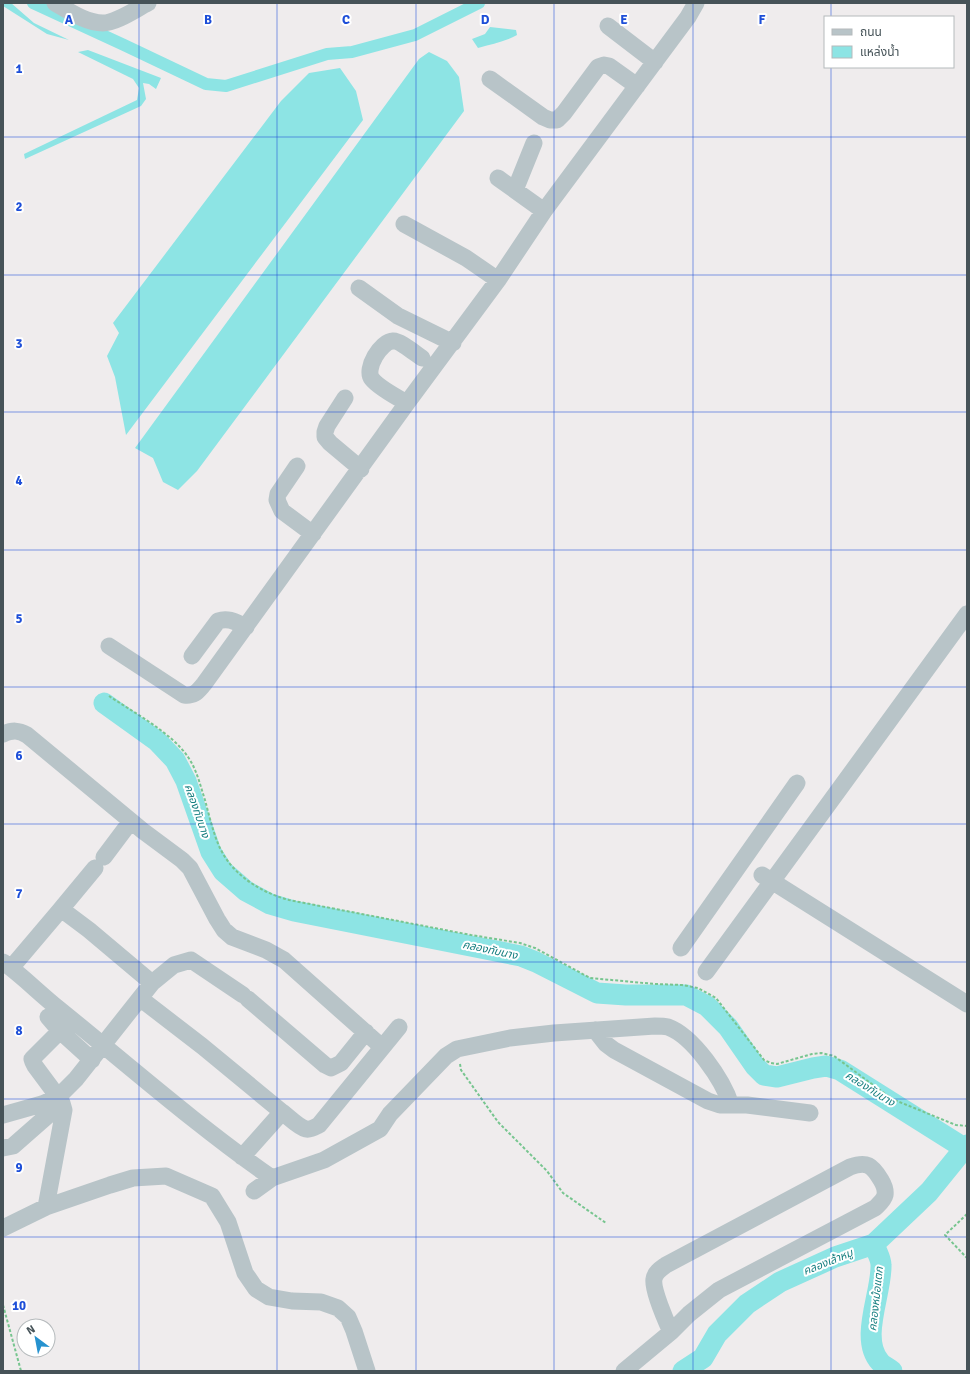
<svg xmlns="http://www.w3.org/2000/svg" width="970" height="1374" font-family="Signika,'Noto Sans Thai',sans-serif">
<style>
.water{fill:#8de4e4}
.lines{fill:none;stroke-linecap:round;stroke-linejoin:round}
.canal{stroke:#8de4e4;stroke-width:12}
.river{stroke:#8de4e4;stroke-width:21}
.path{stroke:#77c58f;stroke-width:2;stroke-dasharray:3 2;stroke-linecap:butt}
.minor{stroke:#b8c4c8;stroke-width:17}
.grid{fill:none;stroke:#1d4ed8;stroke-width:1;stroke-opacity:0.55}
.labels{text-anchor:middle;dominant-baseline:central;stroke-width:4;stroke-linejoin:round;paint-order:stroke}
.water-label{font-size:11px;font-style:italic;fill:#157e7f;stroke:#fff}
.grid-label{font-size:13px;text-anchor:middle;font-weight:bold;fill:#1d4ed8;stroke:#fff;stroke-width:4;stroke-linejoin:round;paint-order:stroke}
</style>
<rect width="100%" height="100%" fill="#efeced"/>
<path class="water" d="M 3,3 L 11,3 L 34,23 L 69,40 L 47,34 L 3,6 Z
M 490,27 L 516,30 L 517,35 C 505,42 491,44 478,48 L 472,39 L 485,34 Z
M 88,50 L 161,78 L 156,89 L 149,84 L 143,83 L 146,99 L 141,106 L 25,159 L 24,154 L 137,100 L 139,88 L 133,79 L 78,52 Z
M 429,52 L 447,61 L 459,77 L 464,111 L 197,471 L 178,490 L 163,482 L 153,458 L 135,448 L 419,59 Z
M 340,68 L 356,91 L 363,120 L 126,435 L 115,377 L 107,356 L 119,333 L 113,323 L 281,101 L 309,73 Z"/>
<g class="lines">
<path class="canal" d="M 33,3 L 124,45 L 206,84 L 226,86 L 327,54 L 352,52 L 415,35 L 479,3"/>
<path class="river" d="M 104,703 L 157,741 L 175,760 L 186,781 L 211,852 L 223,871 L 246,891 L 270,904 L 294,911 L 521,956 L 536,962 L 597,993 L 626,995 L 686,995 L 707,1006 L 728,1027 L 755,1066 L 764,1075 L 777,1077 L 813,1068 L 826,1066 L 840,1070 L 964,1148
M 874,1244 C 876,1251 881,1258 881,1265 C 882,1293 859,1339 880,1362 C 883,1366 889,1368 892,1371
M 683,1371 L 703,1358 L 717,1334 L 747,1304 L 780,1282 L 835,1257 L 874,1244 L 929,1192 L 967,1145"/>
<path class="path" d="M 109,696 C 133,712 172,733 188,757 C 197,770 200,785 205,800 C 209,815 213,832 219,846 C 232,875 260,892 289,900 L 471,935 L 520,943 L 535,948 L 590,978 L 655,984 L 682,985 L 698,988 L 716,998 L 764,1060 L 771,1063 L 777,1064 L 812,1054 L 821,1053 L 834,1056 L 892,1099 L 956,1125 L 967,1126
M 460,1064 L 461,1070 L 498,1122 L 547,1171 L 563,1193 L 606,1223
M 967,1214 L 945,1235 L 967,1258
M 3,1305 L 21,1371"/>
<path class="minor" d="M 55,3 C 69,11 86,23 103,23 C 116,23 136,9 148,3
M 608,26 L 655,62
M 490,79 L 543,117 L 550,120 L 557,120 L 564,113 L 598,67 L 604,65 L 609,66 L 637,86
M 498,178 L 544,211
M 515,190 L 534,143
M 404,224 L 466,258 L 498,280
M 359,288 L 398,316 L 453,343
M 345,398 L 327,426 L 325,432 L 325,437 L 330,443 L 361,469
M 407,403 C 398,398 378,387 372,379 C 364,369 381,341 393,341 C 399,340 416,354 422,358
M 297,466 L 278,494 L 277,500 L 282,511 L 313,534
M 109,646 L 184,695 C 195,696 197,692 204,684 L 407,403 L 498,280 L 544,211 L 688,17 L 696,3
M 192,656 L 218,621 C 229,617 237,623 246,627
M 3,734 C 13,730 18,730 27,735 L 143,831 L 182,860 L 190,868 L 217,919 L 224,930 L 232,937 L 266,950 L 284,960 L 382,1047
M 104,857 L 131,821
M 762,875 L 967,1004
M 61,909 L 95,868
M 681,948 L 797,783
M 3,962 C 21,975 37,991 54,1005 C 126,1063 196,1125 272,1178
M 11,968 L 61,909 L 89,930 L 152,983 L 174,965 L 191,960 L 243,995
M 706,972 L 967,614
M 141,999 L 202,1046 L 282,1112 L 242,1157
M 248,999 L 325,1065 L 331,1068 L 341,1063 L 366,1032
M 48,1017 L 60,1031 L 92,1060
M 595,1030 L 606,1044 L 614,1050 L 708,1101 L 720,1105 L 747,1105 L 810,1113
M 282,1112 C 289,1117 298,1127 306,1129 C 311,1130 315,1127 319,1125 L 399,1027
M 3,1115 L 42,1104 L 58,1097 L 35,1066 L 33,1062 L 32,1059 L 60,1031
M 3,1148 L 13,1146 L 62,1103
M 254,1191 L 272,1178 L 324,1160 L 380,1129 L 390,1114 L 446,1056 L 457,1049 L 510,1038 L 554,1033 L 655,1026 C 659,1026 664,1026 668,1027 C 693,1036 723,1080 731,1105
M 46,1207 L 64,1110 L 62,1103 L 58,1097 L 76,1079 L 152,983
M 3,1228 L 46,1207 L 110,1185 L 133,1178 L 166,1176 L 212,1196 L 228,1222 L 245,1273 L 256,1289 L 269,1297 L 292,1301 L 321,1302 L 338,1308 L 348,1317 L 354,1331 L 367,1371
M 624,1371 L 671,1332 L 689,1314 L 719,1290 L 875,1208 C 879,1204 884,1200 885,1195 C 886,1189 884,1185 881,1180 C 872,1165 867,1161 850,1167 L 666,1265 C 662,1268 655,1272 654,1279 C 652,1289 666,1321 671,1332"/>
</g>
<path class="grid" d="M 139,3 L 139,1371M 277,3 L 277,1371M 416,3 L 416,1371M 554,3 L 554,1371M 693,3 L 693,1371M 831,3 L 831,17M 831,67 L 831,1371M 3,137 L 967,137M 3,275 L 967,275M 3,412 L 967,412M 3,550 L 967,550M 3,687 L 967,687M 3,824 L 967,824M 3,962 L 967,962M 3,1099 L 967,1099M 3,1237 L 967,1237"/>
<g class="labels">
<g class="water-label">
<text transform="translate(197 811) rotate(71)">คลองทับนาง</text>
<text transform="translate(490 950) rotate(12)">คลองทับนาง</text>
<text transform="translate(870 1089) rotate(32)">คลองทับนาง</text>
<text transform="translate(828 1262) rotate(-22)">คลองเล้าหมู</text>
<text transform="translate(876 1299) rotate(-84)">คลองหม้อแตก</text>
</g>
</g>
<g class="grid-label">
<text x="69" y="24">A</text>
<text x="208" y="24">B</text>
<text x="346" y="24">C</text>
<text x="485" y="24">D</text>
<text x="624" y="24">E</text>
<text x="762" y="24">F</text>
<text x="19" y="73">1</text>
<text x="19" y="211">2</text>
<text x="19" y="348">3</text>
<text x="19" y="485">4</text>
<text x="19" y="623">5</text>
<text x="19" y="760">6</text>
<text x="19" y="898">7</text>
<text x="19" y="1035">8</text>
<text x="19" y="1172">9</text>
<text x="19" y="1310">10</text>
</g>
<rect width="970" height="1374" fill="none" stroke="#465358" stroke-width="8"/>
<rect x="824" y="16" width="130" height="52" fill="#ffffff" stroke="#b5babc"/>
<rect x="832" y="29" width="20" height="6" fill="#b8c4c8" stroke="#b5babc"/>
<text x="860" y="36" font-size="12" fill="#465358">ถนน</text>
<rect x="832" y="46" width="20" height="12" fill="#8de4e4" stroke="#b5babc"/>
<text x="860" y="56" font-size="12" fill="#465358">แหล่งน้ำ</text>
<g transform="translate(36 1338) rotate(328)"><circle r="19" fill="#ffffff" stroke="#b5babc"/>
<path d="M0-3L7 15L0 10L-7 15Z" fill="#2692cf"/>
<text y="-6" font-size="11" font-weight="bold" text-anchor="middle" fill="#465358">N</text>
</g>
</svg>
